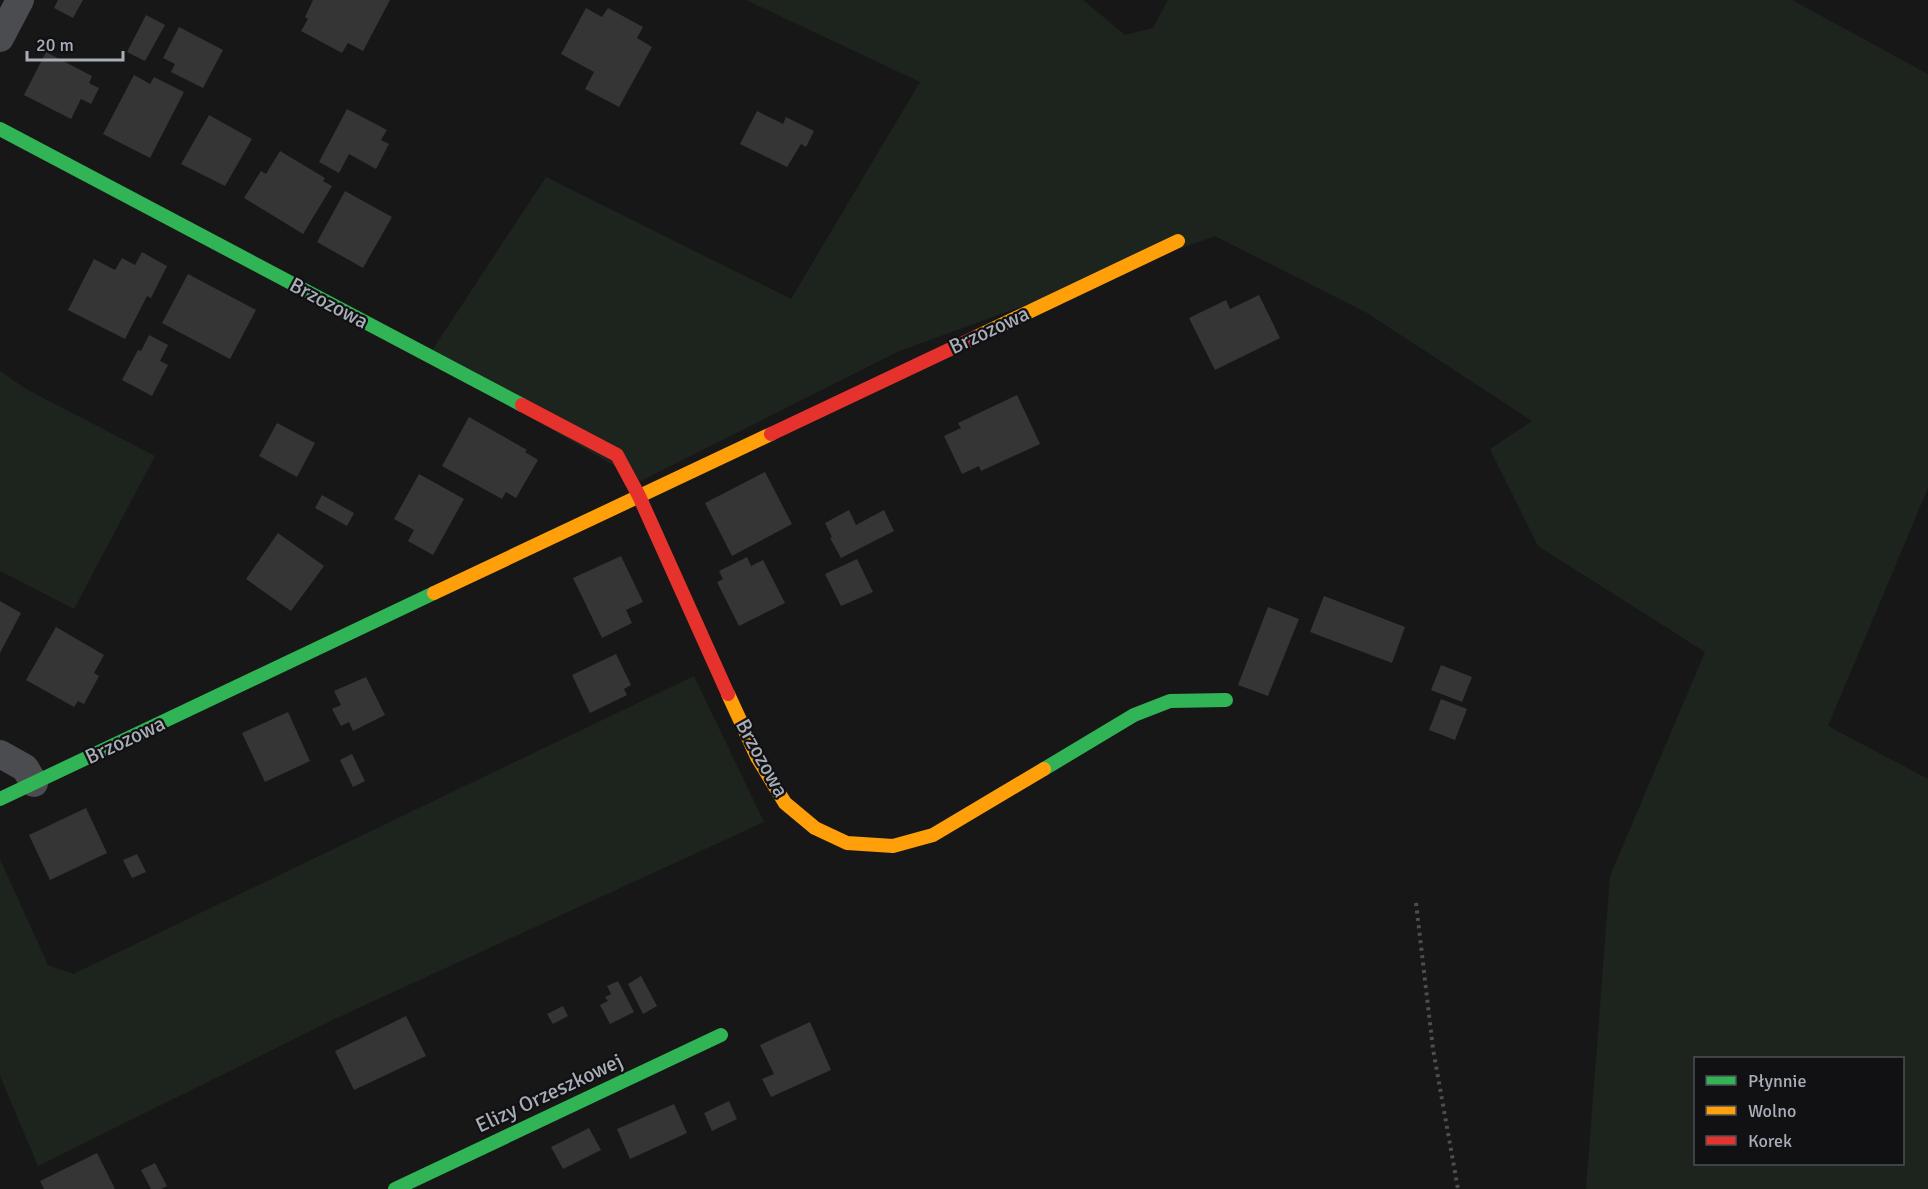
<svg xmlns="http://www.w3.org/2000/svg" width="1928" height="1189" font-family="Signika,sans-serif">
<style>
.green{fill:#1d241e;fill-rule:evenodd}
.building{fill:#353536}
.lines{fill:none;stroke-linecap:round;stroke-linejoin:round}
.path{stroke:#4d4e52;stroke-width:4;stroke-dasharray:3 4.5;stroke-linecap:butt}
.street{stroke:#4b4c50;stroke-width:28}
.fast{stroke:#30b455;stroke-width:14}
.slow{stroke:#ff9f0a;stroke-width:14}
.jam{stroke:#e5322d;stroke-width:14}
.labels{text-anchor:middle;dominant-baseline:central;stroke-width:4.5;stroke-linejoin:round;paint-order:stroke}
.street-label{font-size:21px;fill:#a8adb8;stroke:#111113}
</style>
<rect width="100%" height="100%" fill="#171717"/>
<path class="green" d="M 746,0 L 1083,0 L 1125,35 L 1153,28 L 1168,0 L 1792,0 L 1928,74 L 1928,488 L 1828,726 L 1928,779 L 1928,1189 L 1586,1189 L 1610,876 L 1705,652 L 1538,546 L 1490,449 L 1532,421 L 1367,313 L 1215,236 L 897,352 L 641,481 L 427,358 L 546,177 L 791,299 L 920,82 ZM 1696,1058 L 1902,1058 L 1902,1164 L 1696,1164 Z
M 0,371 L 26,389 L 155,456 L 74,609 L 0,571 Z
M 694,676 L 764,822 L 339,1017 L 38,1166 L 0,1076 L 0,859 L 48,965 L 73,974 Z"/>
<path class="building" d="M 58,0 L 83,0 L 73,18 L 54,8 Z
M 313,0 L 390,0 L 363,51 L 348,43 L 342,53 L 301,31 L 308,19 L 305,17 Z
M 586,8 L 602,17 L 608,8 L 643,27 L 637,38 L 652,47 L 619,107 L 585,89 L 594,72 L 561,54 Z
M 146,15 L 165,25 L 145,61 L 127,52 Z
M 179,27 L 223,50 L 203,88 L 171,72 L 175,64 L 163,58 Z
M 46,52 L 92,76 L 89,83 L 99,88 L 91,104 L 81,99 L 71,119 L 24,95 Z
M 134,75 L 150,84 L 154,77 L 184,92 L 150,158 L 103,134 Z
M 347,109 L 387,130 L 381,140 L 389,144 L 376,169 L 349,154 L 339,173 L 319,162 Z
M 757,111 L 783,124 L 786,117 L 814,131 L 806,147 L 801,144 L 787,167 L 740,144 Z
M 209,115 L 252,139 L 225,186 L 181,164 Z
M 280,151 L 325,178 L 323,181 L 332,186 L 303,234 L 244,198 L 261,171 L 266,174 Z
M 345,191 L 392,217 L 363,268 L 317,242 Z
M 142,252 L 167,266 L 151,298 L 147,296 L 125,339 L 68,310 L 94,259 L 115,270 L 122,258 L 135,265 Z
M 188,274 L 256,310 L 230,359 L 162,323 Z
M 1259,295 L 1280,338 L 1215,370 L 1189,318 L 1226,300 L 1230,309 Z
M 149,335 L 168,345 L 160,361 L 168,365 L 152,396 L 122,380 L 138,350 L 141,351 Z
M 1017,395 L 1040,444 L 981,471 L 979,466 L 962,474 L 944,436 L 961,428 L 958,423 Z
M 469,417 L 527,450 L 525,452 L 538,460 L 516,498 L 506,492 L 502,499 L 442,466 Z
M 277,423 L 315,443 L 297,477 L 259,456 Z
M 765,472 L 792,524 L 732,556 L 705,503 Z
M 419,474 L 464,499 L 433,555 L 408,541 L 414,530 L 394,519 Z
M 322,495 L 354,513 L 347,526 L 315,508 Z
M 849,510 L 856,525 L 884,510 L 894,531 L 841,558 L 830,538 L 832,537 L 825,523 Z
M 278,533 L 324,566 L 291,611 L 246,579 Z
M 621,556 L 643,602 L 626,610 L 632,623 L 602,638 L 573,578 Z
M 747,557 L 751,566 L 763,560 L 785,603 L 739,626 L 717,582 L 723,579 L 719,571 Z
M 857,559 L 873,592 L 841,606 L 825,574 Z
M 1324,596 L 1405,627 L 1392,663 L 1310,632 Z
M 0,601 L 21,613 L 0,653 Z
M 1268,607 L 1299,619 L 1268,696 L 1238,685 Z
M 56,627 L 104,655 L 94,673 L 99,676 L 84,704 L 78,701 L 74,707 L 26,680 Z
M 616,654 L 631,685 L 624,689 L 627,695 L 590,713 L 572,675 Z
M 1441,665 L 1472,677 L 1462,702 L 1431,690 Z
M 366,677 L 385,715 L 353,731 L 349,722 L 341,726 L 332,709 L 341,705 L 334,691 Z
M 1441,699 L 1467,709 L 1455,740 L 1429,730 Z
M 288,712 L 310,761 L 265,782 L 242,733 Z
M 352,754 L 365,781 L 353,787 L 340,760 Z
M 86,808 L 107,853 L 50,880 L 29,835 Z
M 137,854 L 146,872 L 132,878 L 123,860 Z
M 641,976 L 657,1006 L 643,1014 L 628,984 Z
M 618,981 L 634,1012 L 610,1024 L 600,1005 L 608,1001 L 605,997 L 611,994 L 607,986 Z
M 563,1006 L 568,1016 L 553,1024 L 547,1014 Z
M 406,1016 L 426,1056 L 354,1090 L 335,1051 Z
M 810,1022 L 831,1070 L 771,1097 L 762,1079 L 774,1074 L 760,1045 Z
M 729,1101 L 737,1119 L 712,1131 L 704,1113 Z
M 674,1104 L 687,1133 L 630,1159 L 617,1129 Z
M 589,1128 L 601,1150 L 563,1169 L 551,1147 Z
M 97,1153 L 115,1189 L 44,1189 L 40,1181 Z
M 155,1163 L 167,1186 L 161,1189 L 151,1189 L 141,1170 Z"/>
<g class="lines">
<path class="path" d="M 1416,903 L 1433,1049 L 1458,1189"/>
<path class="street" d="M 0,38 L 20,0
M 0,754 L 25,768 L 34,783"/>
<path class="fast" d="M 0,129 L 522,405
M 1044,769 L 1134,715 L 1170,701 L 1226,700
M 0,799 L 434,593
M 395,1189 L 721,1035"/>
<path class="slow" d="M 976,337 L 1178,241
M 434,593 L 771,434
M 728,694 L 757,757 L 785,803 L 815,828 L 847,843 L 893,846 L 933,835 L 1044,769"/>
<path class="jam" d="M 522,405 L 617,455 L 639,496 L 728,694
M 771,434 L 976,337"/>
</g>
<g class="labels">
<g class="street-label">
<text transform="translate(329 303) rotate(28)">Brzozowa</text>
<text transform="translate(989 330) rotate(-25)">Brzozowa</text>
<text transform="translate(125 740) rotate(-25)">Brzozowa</text>
<text transform="translate(762 758) rotate(61)">Brzozowa</text>
<text transform="translate(549 1093) rotate(-25)">Elizy Orzeszkowej</text>
</g>
</g>
<rect x="1694" y="1057" width="210" height="108" fill="#111113" stroke="#4d4f55" stroke-width="1.5"/>
<rect x="1706" y="1076" width="30" height="9" fill="#30b455" stroke="#4d4f55" stroke-width="1.5"/>
<text x="1748" y="1087" font-size="18" fill="#a8adb8">Płynnie</text>
<rect x="1706" y="1106" width="30" height="9" fill="#ff9f0a" stroke="#4d4f55" stroke-width="1.5"/>
<text x="1748" y="1117" font-size="18" fill="#a8adb8">Wolno</text>
<rect x="1706" y="1136" width="30" height="9" fill="#e5322d" stroke="#4d4f55" stroke-width="1.5"/>
<text x="1748" y="1147" font-size="18" fill="#a8adb8">Korek</text>
<path d="M27 51v9h96v-9" fill="none" stroke="#a8adb8" stroke-width="3"/>
<text x="36" y="51" font-size="18" fill="#a8adb8" stroke="#111113" stroke-width="4.5" paint-order="stroke">20 m</text>
</svg>
